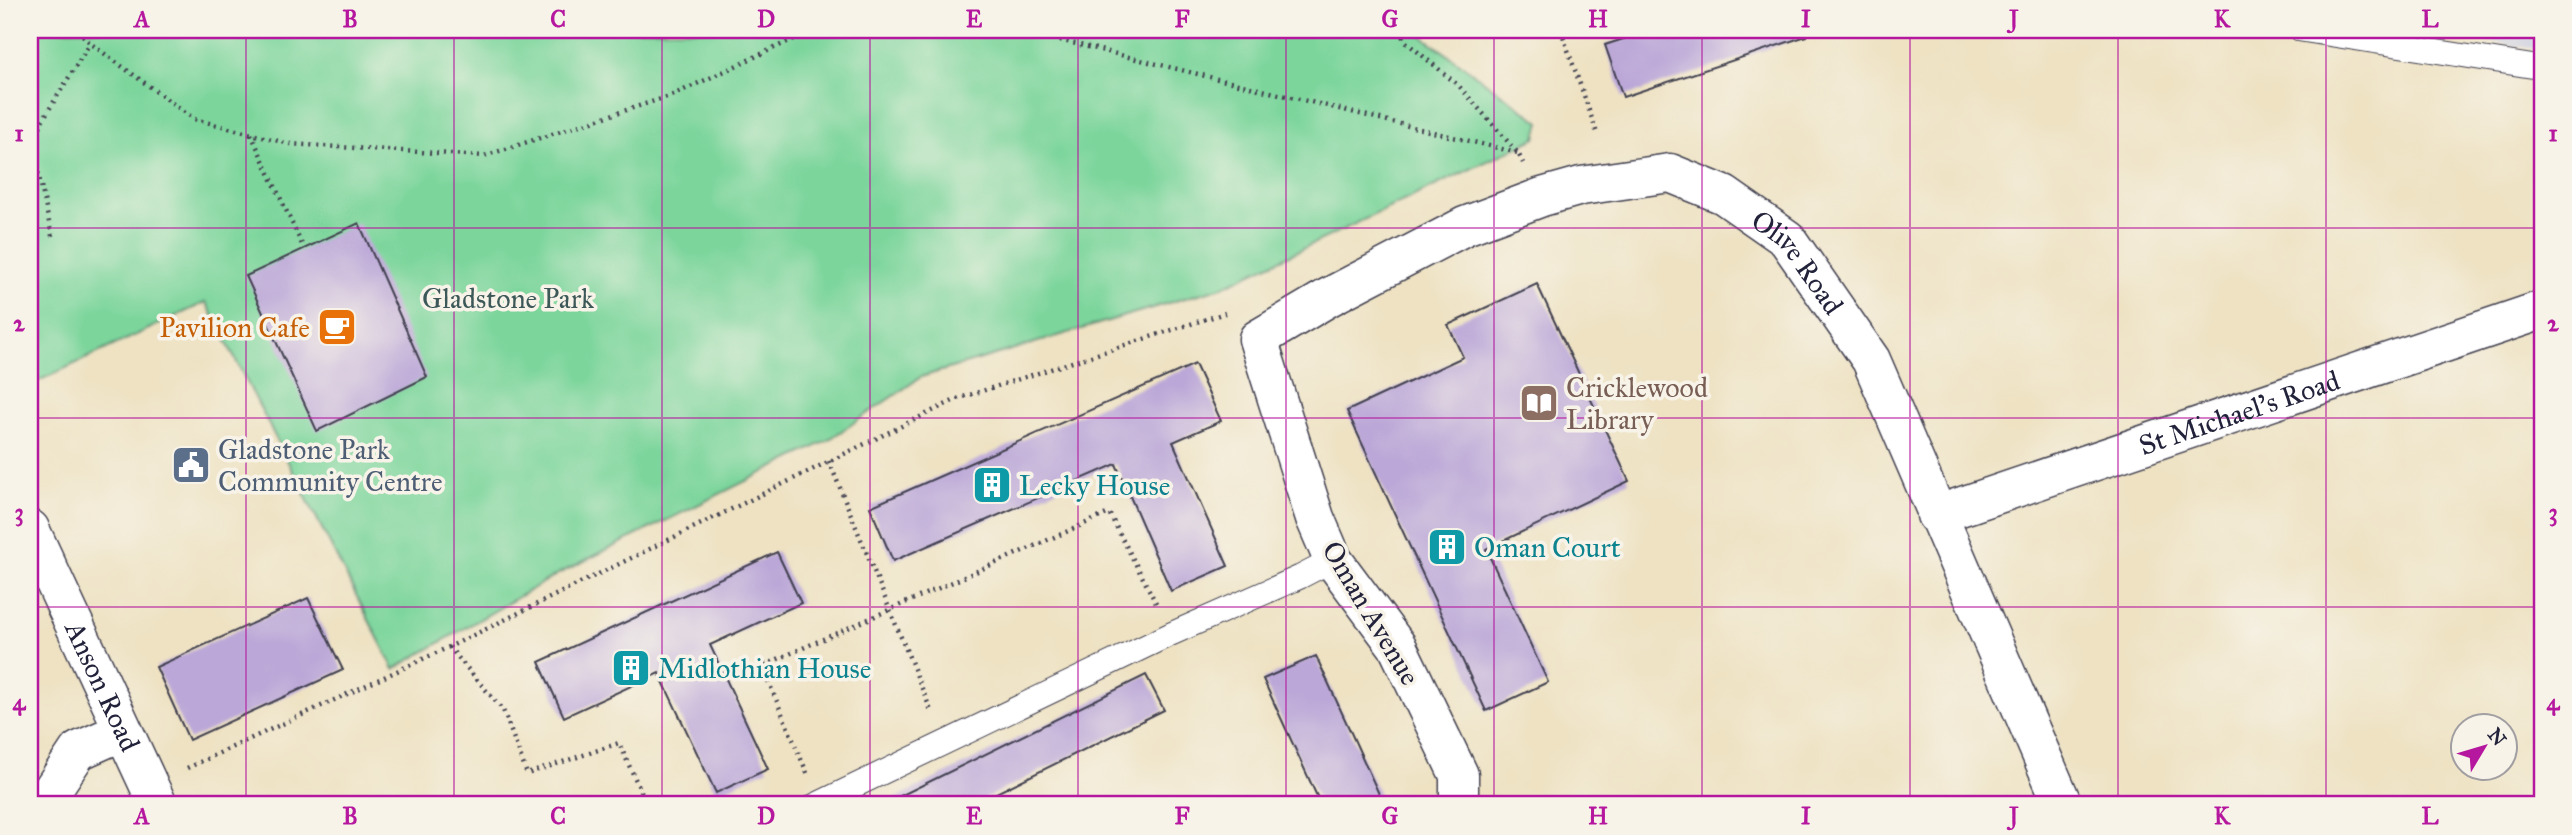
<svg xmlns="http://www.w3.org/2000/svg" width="2572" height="835" font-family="'IM FELL Great Primer',serif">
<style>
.industrial{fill:#bec3dd}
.green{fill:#7bd59b;stroke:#4e7c6b;stroke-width:2}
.building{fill:#bca8d8}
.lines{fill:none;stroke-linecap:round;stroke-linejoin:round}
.lane-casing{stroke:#413f4f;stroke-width:25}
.street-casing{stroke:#413f4f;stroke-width:41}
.secondary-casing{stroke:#413f4f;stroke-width:41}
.path{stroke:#413f4f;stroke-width:4.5;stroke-dasharray:2 5;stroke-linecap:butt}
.lane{stroke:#fff;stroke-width:23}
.street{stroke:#fff;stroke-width:38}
.secondary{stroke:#fff;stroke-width:38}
.grid{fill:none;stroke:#b5179e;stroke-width:2;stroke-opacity:0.55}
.labels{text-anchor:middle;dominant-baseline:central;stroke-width:7;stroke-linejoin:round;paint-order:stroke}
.street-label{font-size:28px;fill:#22223b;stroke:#f7f3e8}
.park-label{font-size:28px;fill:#3d5858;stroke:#f7f3e8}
.food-label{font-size:28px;fill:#c56008;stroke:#f7f3e8;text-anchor:end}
.education-label{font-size:28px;fill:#785e54;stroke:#f7f3e8;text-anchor:start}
.service-label{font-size:28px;fill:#4e5e75;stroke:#f7f3e8;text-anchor:start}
.culture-label{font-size:28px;fill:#0d838f;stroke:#f7f3e8;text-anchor:start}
.neatline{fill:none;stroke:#b5179e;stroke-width:2.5}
.grid-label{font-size:23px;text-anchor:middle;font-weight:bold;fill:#b5179e}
</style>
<rect width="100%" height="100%" fill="#f7f3e8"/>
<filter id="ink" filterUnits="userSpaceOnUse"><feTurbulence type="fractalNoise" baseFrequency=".0143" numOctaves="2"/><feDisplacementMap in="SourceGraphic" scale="14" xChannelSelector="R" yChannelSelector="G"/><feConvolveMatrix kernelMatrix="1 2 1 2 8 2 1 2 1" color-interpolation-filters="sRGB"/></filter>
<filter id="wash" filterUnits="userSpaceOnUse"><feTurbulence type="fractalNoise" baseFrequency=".00686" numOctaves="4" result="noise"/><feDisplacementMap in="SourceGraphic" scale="28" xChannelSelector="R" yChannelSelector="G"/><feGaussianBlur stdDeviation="1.57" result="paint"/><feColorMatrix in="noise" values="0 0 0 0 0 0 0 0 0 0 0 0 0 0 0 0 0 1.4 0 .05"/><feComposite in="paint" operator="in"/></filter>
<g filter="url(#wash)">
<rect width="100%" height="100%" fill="#eee2c3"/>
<path class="industrial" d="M 2418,30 L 2542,30 L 2542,50 Z"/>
<path class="green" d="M 30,30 L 1414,30 L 1540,122 L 1536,138 L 1222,287 L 921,377 L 827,441 L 558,574 L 394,669 L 206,302 L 30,385 Z"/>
<g id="blocks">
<path class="building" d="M 1651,30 L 1804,30 L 1806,36 L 1623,97 L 1605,45 Z
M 359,223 L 427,377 L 317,431 L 246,276 Z
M 1537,284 L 1629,481 L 1486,549 L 1548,682 L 1486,711 L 1347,411 L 1463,357 L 1448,325 Z
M 1195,364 L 1221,421 L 1173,442 L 1228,566 L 1171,591 L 1116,464 L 893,561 L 870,507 Z
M 777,552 L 801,603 L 710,645 L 768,769 L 716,793 L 659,673 L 564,717 L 539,662 Z
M 308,598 L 343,670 L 189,740 L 156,667 Z
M 1316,656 L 1384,805 L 1321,805 L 1263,679 Z
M 1146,675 L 1164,710 L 972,805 L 882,805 Z"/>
</g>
</g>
<g filter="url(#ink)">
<use href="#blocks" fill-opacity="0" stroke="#413f4f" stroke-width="2"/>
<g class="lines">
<g class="lane-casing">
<path id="lane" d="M 2301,30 L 2542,68
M 815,805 L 1171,634 L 1300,577 L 1333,560"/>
</g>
<g class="street-casing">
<g id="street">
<path id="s1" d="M 1936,515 L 2542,310"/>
<path d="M 42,805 L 78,751 L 123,731"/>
<path id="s2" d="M 1459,805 L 1459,775 L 1397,646 L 1333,560 L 1315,518 L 1258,339 L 1329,297 L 1465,226 L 1542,197 L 1581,186 L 1670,173 L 1724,195 L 1787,239 L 1871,360 L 2063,805"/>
</g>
</g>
<g class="secondary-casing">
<g id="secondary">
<path id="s3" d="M 30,529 L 158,805"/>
</g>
</g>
<path class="path" d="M 78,30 L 90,43 L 194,119 L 290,144 L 484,156 L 673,95 L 813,30
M 1019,30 L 1518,153
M 1399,30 L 1405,41 L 1459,86 L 1518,153 L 1523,163
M 1561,30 L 1597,133
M 251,134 L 304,249
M 52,236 L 33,149 L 42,121 L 90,43
M 829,461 L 932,713
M 449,647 L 503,710 L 527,774 L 619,743 L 647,805
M 187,768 L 449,647 L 957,399 L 1225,313
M 807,773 L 762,666 L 1109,513 L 1157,605"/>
<use href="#lane" class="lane"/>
<use href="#street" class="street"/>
<use href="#secondary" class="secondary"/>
</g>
</g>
<path class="grid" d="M 246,30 L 246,805M 454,30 L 454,805M 662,30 L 662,805M 870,30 L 870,805M 1078,30 L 1078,805M 1286,30 L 1286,805M 1494,30 L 1494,805M 1702,30 L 1702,805M 1910,30 L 1910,805M 2118,30 L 2118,805M 2326,30 L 2326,805M 30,228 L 2542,228M 30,418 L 2542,418M 30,607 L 2542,607"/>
<defs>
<g id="cafe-square" transform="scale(2.0125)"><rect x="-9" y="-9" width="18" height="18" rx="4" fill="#e8710a" stroke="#f7f3e8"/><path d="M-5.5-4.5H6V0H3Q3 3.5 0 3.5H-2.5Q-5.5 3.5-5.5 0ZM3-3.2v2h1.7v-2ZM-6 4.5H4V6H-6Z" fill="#fff"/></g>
<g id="library-square" transform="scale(2.0125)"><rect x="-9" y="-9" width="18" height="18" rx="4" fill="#8d6e63" stroke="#f7f3e8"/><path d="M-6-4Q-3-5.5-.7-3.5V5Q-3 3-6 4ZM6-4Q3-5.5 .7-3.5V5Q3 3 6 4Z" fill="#fff"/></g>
<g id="civic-square" transform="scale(2.0125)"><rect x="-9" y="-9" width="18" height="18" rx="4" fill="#5c6f8a" stroke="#f7f3e8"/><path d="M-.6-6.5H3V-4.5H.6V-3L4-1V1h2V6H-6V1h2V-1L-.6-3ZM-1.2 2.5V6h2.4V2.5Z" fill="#fff"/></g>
<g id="building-square" transform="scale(2.0125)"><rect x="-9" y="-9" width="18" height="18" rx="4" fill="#0f9aa8" stroke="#f7f3e8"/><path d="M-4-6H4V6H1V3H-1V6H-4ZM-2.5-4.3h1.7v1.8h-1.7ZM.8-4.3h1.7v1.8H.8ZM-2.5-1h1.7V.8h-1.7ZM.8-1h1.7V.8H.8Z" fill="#fff"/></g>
</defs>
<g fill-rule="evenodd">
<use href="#cafe-square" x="337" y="327"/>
<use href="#library-square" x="1539" y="403"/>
<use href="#civic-square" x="191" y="465"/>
<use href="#building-square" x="992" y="485"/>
<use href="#building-square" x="1447" y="547"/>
<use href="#building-square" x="631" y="668"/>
</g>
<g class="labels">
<g class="street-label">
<text stroke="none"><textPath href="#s2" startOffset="1122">Olive Road</textPath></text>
<text stroke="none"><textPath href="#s1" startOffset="320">St Michael's Road</textPath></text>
<text transform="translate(1371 613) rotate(59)">Oman Avenue</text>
<text stroke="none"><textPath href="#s3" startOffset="173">Anson Road</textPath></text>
</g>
<g class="park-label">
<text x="508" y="298">Gladstone Park</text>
</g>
<g class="food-label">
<text x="310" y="327">Pavilion Cafe</text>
</g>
<g class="education-label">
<text x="1566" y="387">Cricklewood<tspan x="1566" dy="32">Library</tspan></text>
</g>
<g class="service-label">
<text x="218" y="449">Gladstone Park<tspan x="218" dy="32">Community Centre</tspan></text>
</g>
<g class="culture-label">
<text x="1019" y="485">Lecky House</text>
<text x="1474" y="547">Oman Court</text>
<text x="658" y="668">Midlothian House</text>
</g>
</g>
<rect width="2572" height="835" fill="none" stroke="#f7f3e8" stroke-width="77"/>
<g transform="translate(2484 747) rotate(52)"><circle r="33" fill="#f7f3e8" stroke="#a29fa3" stroke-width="2"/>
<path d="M0-5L12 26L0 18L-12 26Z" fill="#b5179e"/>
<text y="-10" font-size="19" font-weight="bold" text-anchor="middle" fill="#22223b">N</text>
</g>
<rect x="38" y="38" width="2496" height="758" class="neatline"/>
<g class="grid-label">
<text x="142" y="27">A</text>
<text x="350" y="27">B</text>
<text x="558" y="27">C</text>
<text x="766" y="27">D</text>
<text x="974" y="27">E</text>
<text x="1182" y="27">F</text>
<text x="1390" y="27">G</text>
<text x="1598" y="27">H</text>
<text x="1806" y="27">I</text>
<text x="2014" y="27">J</text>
<text x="2222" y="27">K</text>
<text x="2430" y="27">L</text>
<text x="19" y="141">1</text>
<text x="2553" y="141">1</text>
<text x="19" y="331">2</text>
<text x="2553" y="331">2</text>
<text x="19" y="520">3</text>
<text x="2553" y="520">3</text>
<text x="19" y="710">4</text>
<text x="2553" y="710">4</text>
<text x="142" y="824">A</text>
<text x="350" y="824">B</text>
<text x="558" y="824">C</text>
<text x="766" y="824">D</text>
<text x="974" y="824">E</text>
<text x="1182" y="824">F</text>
<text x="1390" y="824">G</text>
<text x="1598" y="824">H</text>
<text x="1806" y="824">I</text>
<text x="2014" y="824">J</text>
<text x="2222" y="824">K</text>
<text x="2430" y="824">L</text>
</g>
</svg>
